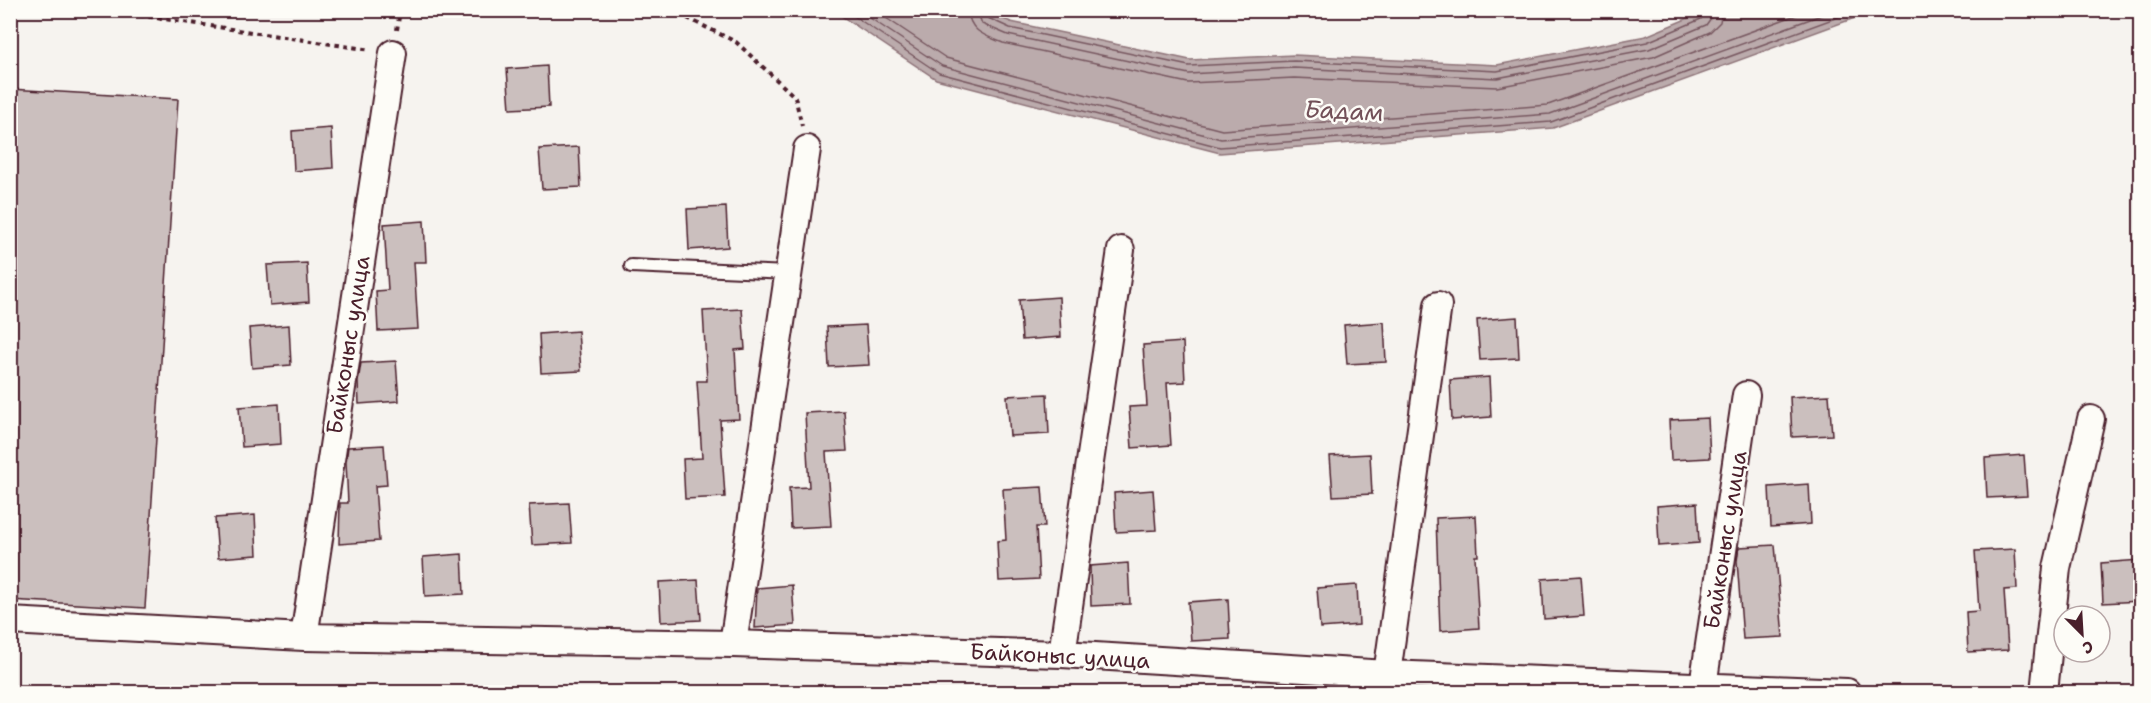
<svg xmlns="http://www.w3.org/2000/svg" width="2151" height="703" font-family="'Shantell Sans',sans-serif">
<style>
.water{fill:#bbabac;stroke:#8e7378;stroke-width:1.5}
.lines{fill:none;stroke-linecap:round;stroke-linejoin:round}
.shore{stroke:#77575f;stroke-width:1.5}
.building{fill:#cbbfbe;stroke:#4a1f2b;stroke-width:1.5}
.lane-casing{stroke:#4a1f2b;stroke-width:16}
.street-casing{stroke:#4a1f2b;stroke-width:30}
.path{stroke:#4a1f2b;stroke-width:4;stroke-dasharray:4.5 4.5;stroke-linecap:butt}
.lane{stroke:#fdfcf7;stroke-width:12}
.street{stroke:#fdfcf7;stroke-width:26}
.labels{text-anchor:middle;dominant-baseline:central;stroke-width:5;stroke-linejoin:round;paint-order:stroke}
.street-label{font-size:22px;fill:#4a1f2b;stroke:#fdfcf7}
.water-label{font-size:24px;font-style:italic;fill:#725058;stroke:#fdfcf7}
</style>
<rect width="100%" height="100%" fill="#f6f3ef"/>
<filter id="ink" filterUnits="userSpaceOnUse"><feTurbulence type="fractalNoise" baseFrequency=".0167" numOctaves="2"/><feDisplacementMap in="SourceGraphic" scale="12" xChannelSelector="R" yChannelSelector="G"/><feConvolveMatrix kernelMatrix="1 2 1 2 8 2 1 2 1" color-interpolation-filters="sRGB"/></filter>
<g filter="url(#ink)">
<path class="water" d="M 834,11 L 984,11 L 1011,22 L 1190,60 L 1294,55 L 1497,65 L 1646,36 L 1705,11 L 1874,11 L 1553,128 L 1220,153 L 936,79 Z"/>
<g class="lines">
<path class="shore" d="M 845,10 L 939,73 L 1220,147 L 1551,122 L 1857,10
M 858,10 L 942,66 L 1221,139 L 1550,114 L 1835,10
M 874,10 L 946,58 L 1222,130 L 1548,105 L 1810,10
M 968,10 C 969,32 986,36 1003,43 L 1188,83 L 1294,78 L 1497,87 L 1653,57 L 1710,32 L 1720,22 L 1722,10
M 977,10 L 982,24 L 1008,35 L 1189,74 L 1294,68 L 1497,78 L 1649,49 L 1706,25 L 1711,18 L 1713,10
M 984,10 L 988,18 L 1010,28 L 1189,66 L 1294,61 L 1497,71 L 1647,42 L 1701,19 L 1705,10"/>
</g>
<path class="building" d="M 547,66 L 549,107 L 510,109 L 507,69 Z
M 10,89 L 178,99 L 145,608 L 10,600 Z
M 331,128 L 333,168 L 294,171 L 292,131 Z
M 579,147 L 581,187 L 542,189 L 539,149 Z
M 726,207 L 728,247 L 689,250 L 687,209 Z
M 424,221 L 426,262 L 414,262 L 418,329 L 378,331 L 376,291 L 388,290 L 384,224 Z
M 307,263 L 309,302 L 270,305 L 267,265 Z
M 1059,297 L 1061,337 L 1022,340 L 1019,300 Z
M 742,309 L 745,349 L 735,350 L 739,419 L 720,420 L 725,497 L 685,499 L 683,459 L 702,458 L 697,381 L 707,381 L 703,311 Z
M 1517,317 L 1519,358 L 1480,360 L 1477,320 Z
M 1384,322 L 1386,362 L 1347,364 L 1344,325 Z
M 289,325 L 291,365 L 252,368 L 249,328 Z
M 866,325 L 869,365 L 829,367 L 827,327 Z
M 578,331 L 581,371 L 541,373 L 539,334 Z
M 1183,342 L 1185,382 L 1167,383 L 1171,445 L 1132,448 L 1129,407 L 1147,406 L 1143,345 Z
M 396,361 L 399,401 L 359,404 L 358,382 L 361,363 Z
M 1489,377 L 1491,417 L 1452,420 L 1450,380 Z
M 1047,394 L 1049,434 L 1010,436 L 1007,396 Z
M 1829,395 L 1832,435 L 1792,437 L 1790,397 Z
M 279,404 L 281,444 L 242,447 L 239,407 Z
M 844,411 L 847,451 L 826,452 L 831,526 L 791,528 L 789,488 L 809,487 L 805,413 Z
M 1708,418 L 1710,458 L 1671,460 L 1669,420 Z
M 384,445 L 387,485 L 375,486 L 379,541 L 339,544 L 340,503 L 348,503 L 346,462 L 348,447 Z
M 1370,454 L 1372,494 L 1333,496 L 1330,456 Z
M 2024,455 L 2027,496 L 1987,498 L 1985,458 Z
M 1809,484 L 1811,524 L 1771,527 L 1769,487 Z
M 1042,487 L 1045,527 L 1036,527 L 1039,579 L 999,581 L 997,541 L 1006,540 L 1003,489 Z
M 1153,490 L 1156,530 L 1116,532 L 1114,493 Z
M 569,503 L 572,543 L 532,545 L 529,505 Z
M 1697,503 L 1699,543 L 1659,546 L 1657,506 Z
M 255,515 L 257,555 L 218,558 L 215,518 Z
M 1476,516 L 1478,556 L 1475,556 L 1479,628 L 1440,631 L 1436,518 Z
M 1775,545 L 1783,637 L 1743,639 L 1737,561 L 1739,547 Z
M 2015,549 L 2017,589 L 2004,590 L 2008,650 L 1968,652 L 1966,612 L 1979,611 L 1975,551 Z
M 462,554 L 464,594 L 425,596 L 423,557 Z
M 2140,560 L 2140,601 L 2103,603 L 2101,563 Z
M 1128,563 L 1130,604 L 1091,606 L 1090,566 Z
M 1581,576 L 1584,616 L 1544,619 L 1542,579 Z
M 698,580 L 701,620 L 661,622 L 659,582 Z
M 792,585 L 795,625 L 755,628 L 757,588 Z
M 1357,585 L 1359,625 L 1320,628 L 1317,588 Z
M 1228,599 L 1230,639 L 1191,641 L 1188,602 Z"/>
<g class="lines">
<g class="lane-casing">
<path id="lane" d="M 631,266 L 788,273"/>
</g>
<g class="street-casing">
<path id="street" d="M 10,621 L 304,637 L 733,644 L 1062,654 L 1387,674 L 1847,692
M 304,637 L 393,53
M 733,644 L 807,149
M 1062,654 L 1121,250
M 1387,674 L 1438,305
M 1703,686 L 1746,395
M 2044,692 L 2057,568 L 2091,419"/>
</g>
<path class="path" d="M 104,10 L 371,50
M 671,10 L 736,42 L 795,97 L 802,126
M 397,30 L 400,10"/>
<use href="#lane" class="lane"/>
<use href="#street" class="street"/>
</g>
</g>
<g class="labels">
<g class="street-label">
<text transform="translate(348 345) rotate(-81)">Байконыс улица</text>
<text transform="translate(1725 540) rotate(-81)">Байконыс улица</text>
<text transform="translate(1060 656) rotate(3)">Байконыс улица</text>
</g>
<g class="water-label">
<text transform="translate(1344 111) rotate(3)">Бадам</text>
</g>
</g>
<rect width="2151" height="703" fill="none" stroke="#fdfcf7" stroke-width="36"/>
<rect x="18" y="18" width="2115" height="667" fill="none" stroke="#4a1f2b" stroke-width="2" filter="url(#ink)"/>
<g transform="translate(2082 634) rotate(156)"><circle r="28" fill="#fdfcf7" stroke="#b5a4a5" stroke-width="1.5"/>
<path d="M0-4.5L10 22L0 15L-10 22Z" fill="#4a1f2b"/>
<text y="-9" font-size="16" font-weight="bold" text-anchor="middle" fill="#4a1f2b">С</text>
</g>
</svg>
